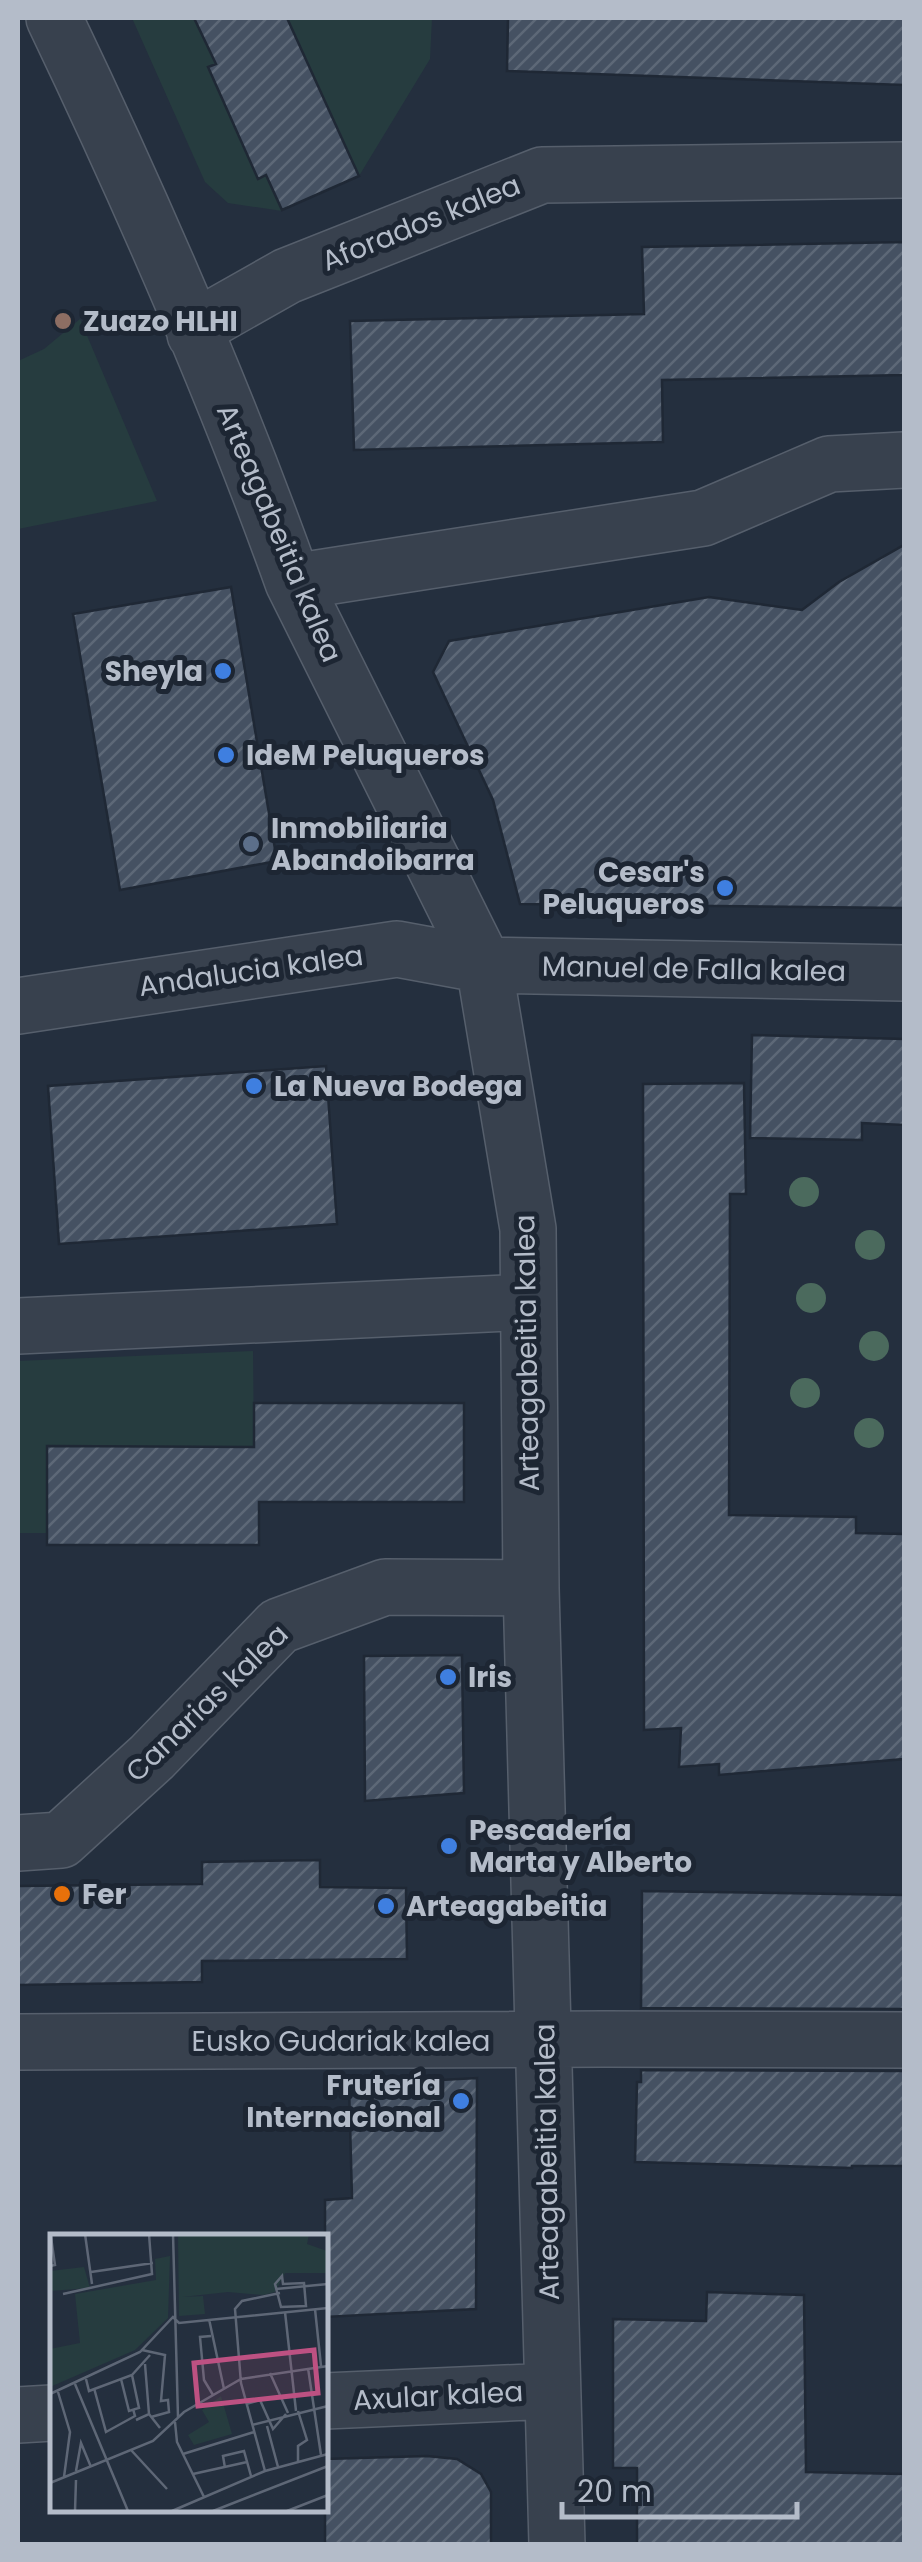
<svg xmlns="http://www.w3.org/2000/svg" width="922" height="2562" font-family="Poppins,sans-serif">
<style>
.green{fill:#263c3f}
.building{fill:url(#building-hatch);stroke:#1f2835;stroke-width:2.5}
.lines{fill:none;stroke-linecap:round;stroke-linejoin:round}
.street-casing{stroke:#565f6c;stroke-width:58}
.street{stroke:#38414e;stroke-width:55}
.tree{fill:#4b6a5d}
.education-dot{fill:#8d6e63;stroke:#1d2633;stroke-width:4}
.shop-dot{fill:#3f7fe0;stroke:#1d2633;stroke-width:4}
.service-dot{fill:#5c6f8a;stroke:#1d2633;stroke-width:4}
.food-dot{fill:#e8710a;stroke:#1d2633;stroke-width:4}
.labels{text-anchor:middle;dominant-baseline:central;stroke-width:10;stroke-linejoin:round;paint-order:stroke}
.street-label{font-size:28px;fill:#b4bcc9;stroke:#1d2633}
.poi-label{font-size:28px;font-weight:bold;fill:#b4bcc9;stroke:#1d2633;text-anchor:start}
.inset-road{fill:none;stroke:#5e6776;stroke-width:2.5}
.view{fill:#bd5182;fill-opacity:0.15;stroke:#bd5182;stroke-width:5}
.inset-edge{fill:none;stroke:#b4bcc9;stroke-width:5}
</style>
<defs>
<pattern id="building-hatch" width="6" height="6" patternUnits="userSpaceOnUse" patternTransform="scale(2.5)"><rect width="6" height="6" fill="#455162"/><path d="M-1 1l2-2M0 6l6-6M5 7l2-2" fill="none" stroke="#5d6877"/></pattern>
</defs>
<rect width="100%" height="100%" fill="#242f3e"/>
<path class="green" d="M 132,18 L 195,18 L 216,64 L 208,68 L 257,178 L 266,175 L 282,211 L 228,203 L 205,182 Z
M 287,18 L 432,18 L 430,59 L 359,176 Z
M 80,319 L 157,501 L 18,529 L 18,361 L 44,349 Z
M 253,1351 L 254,1447 L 47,1446 L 47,1533 L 18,1533 L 18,1361 Z"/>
<path class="building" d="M 194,18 L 287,18 L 359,176 L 282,210 L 266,175 L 258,179 L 208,67 L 216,64 Z
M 508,18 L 904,18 L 904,85 L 507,71 Z
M 904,242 L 904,375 L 662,380 L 663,442 L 354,450 L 350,321 L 644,314 L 642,247 Z
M 904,545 L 904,908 L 520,904 L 493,800 L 433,672 L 449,641 L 709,597 L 802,610 L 839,582 Z
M 231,587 L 277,861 L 120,890 L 73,614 Z
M 752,1035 L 904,1039 L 904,1125 L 862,1123 L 862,1140 L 750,1138 Z
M 326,1066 L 337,1224 L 59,1244 L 48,1086 Z
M 744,1083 L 746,1194 L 730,1194 L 729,1515 L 856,1517 L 856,1533 L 904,1534 L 904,1759 L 719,1775 L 719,1764 L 679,1767 L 681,1728 L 644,1730 L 643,1084 Z
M 254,1403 L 464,1403 L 464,1502 L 259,1502 L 259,1545 L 47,1545 L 47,1446 L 254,1447 Z
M 462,1655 L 464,1793 L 365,1801 L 364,1656 Z
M 320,1860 L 320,1887 L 406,1888 L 407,1959 L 202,1961 L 202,1982 L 18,1985 L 18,1886 L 202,1884 L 202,1862 Z
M 642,1891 L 904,1895 L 904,2009 L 641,2008 Z
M 641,2070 L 904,2071 L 904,2166 L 852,2166 L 852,2168 L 635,2162 L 637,2082 L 641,2082 Z
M 477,2078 L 476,2309 L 325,2317 L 325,2200 L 352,2198 L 349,2085 Z
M 707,2292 L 804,2295 L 806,2472 L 904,2474 L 904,2544 L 637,2544 L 637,2468 L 613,2468 L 613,2319 L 706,2321 Z
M 427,2456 L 457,2459 L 481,2474 L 491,2492 L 491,2544 L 325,2544 L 325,2459 Z"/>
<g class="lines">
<g class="street-casing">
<path id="street" d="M 54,18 C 142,202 224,389 293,582 L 484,965 L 528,1229 L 531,1588 L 557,2544
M 195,334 L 211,319 L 287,276 L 542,175 L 904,170
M 293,582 L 703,518 L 829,464 L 904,460
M 18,1006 L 397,949 L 484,965 L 904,973
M 18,1326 L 528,1302
M 18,1843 L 61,1840 L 152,1757 L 279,1626 L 385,1587 L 531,1588
M 18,2042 L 604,2039 L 904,2040
M 325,2401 L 552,2391
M 18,2415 L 52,2413"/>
</g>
<use href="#street" class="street"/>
</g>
<g class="tree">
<circle cx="804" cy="1192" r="15"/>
<circle cx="870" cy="1245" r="15"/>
<circle cx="811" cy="1298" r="15"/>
<circle cx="874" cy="1346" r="15"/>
<circle cx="805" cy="1393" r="15"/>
<circle cx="869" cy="1433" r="15"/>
</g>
<circle class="education-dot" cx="63" cy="321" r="10"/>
<g class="shop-dot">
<circle cx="223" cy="671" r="10"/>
<circle cx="226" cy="755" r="10"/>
<circle cx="725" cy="888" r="10"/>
<circle cx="254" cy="1086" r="10"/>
<circle cx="448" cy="1677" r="10"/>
<circle cx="449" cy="1846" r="10"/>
<circle cx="386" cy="1906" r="10"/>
<circle cx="461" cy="2101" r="10"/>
</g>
<circle class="service-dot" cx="251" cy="844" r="10"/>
<circle class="food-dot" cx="62" cy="1894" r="10"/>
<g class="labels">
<g class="street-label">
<text transform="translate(421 223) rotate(-22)">Aforados kalea</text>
<text transform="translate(279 533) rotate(67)">Arteagabeitia kalea</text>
<text transform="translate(694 969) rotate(1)">Manuel de Falla kalea</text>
<text transform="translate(251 971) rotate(-8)">Andalucia kalea</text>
<text transform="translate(527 1353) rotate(-91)">Arteagabeitia kalea</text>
<text transform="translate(207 1703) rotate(-44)">Canarias kalea</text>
<text x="341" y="2041">Eusko Gudariak kalea</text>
<text transform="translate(547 2162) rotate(-91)">Arteagabeitia kalea</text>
<text transform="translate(438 2396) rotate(-3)">Axular kalea</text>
</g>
<g class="poi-label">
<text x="83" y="321">Zuazo HLHI</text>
<text x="203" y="671" text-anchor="end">Sheyla</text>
<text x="246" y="755">IdeM Peluqueros</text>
<text x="271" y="828">Inmobiliaria<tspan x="271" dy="32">Abandoibarra</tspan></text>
<text x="705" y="872" text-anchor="end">Cesar's<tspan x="705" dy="32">Peluqueros</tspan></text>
<text x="274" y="1086">La Nueva Bodega</text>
<text x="468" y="1677">Iris</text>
<text x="469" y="1830">Pescadería<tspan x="469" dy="32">Marta y Alberto</tspan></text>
<text x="82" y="1894">Fer</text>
<text x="406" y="1906">Arteagabeitia</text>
<text x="441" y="2085" text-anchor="end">Frutería<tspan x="441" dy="32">Internacional</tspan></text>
</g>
</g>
<g transform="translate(50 2234)">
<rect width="278" height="278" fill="#242f3e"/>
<path d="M 128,0 L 259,0 L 257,10 L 277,17 L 277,39 L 235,39 L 225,58 L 213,61 L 178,58 L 132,63 L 153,62 L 155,80 L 129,82 ZM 120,22 L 118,84 L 85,116 L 0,153 L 0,115 L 30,109 L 25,60 L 106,46 L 105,25 ZM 34,33 L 40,54 L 0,57 L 0,37 ZM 171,162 L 182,200 L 144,211 L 138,201 L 159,188 L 152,176 Z" fill="#263c3f"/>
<path class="inset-road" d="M 35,0 L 42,50M 123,0 L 128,183M 0,32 L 5,31 L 1,3M 41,38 L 103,29M 232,42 L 233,50 L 254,49 L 256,72 L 231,73 L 225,50 ZM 226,55 L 278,50M 13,60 L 102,40 L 99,0M 265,75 L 271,132M 235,78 L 246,177M 159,85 L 174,155M 161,102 L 150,103 L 154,146 L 163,161M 92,116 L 115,121 L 111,167 L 118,166 L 119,178 L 101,183M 95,130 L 99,180M 258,134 L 271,221M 220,139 L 238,179M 36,145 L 39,157 L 82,141 L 100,121M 71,145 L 79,177 L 89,174 L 82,141M 25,150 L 78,277M 44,154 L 56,198 L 85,182 L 83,175M 8,158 L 20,198 L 14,243M 0,160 L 90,118 L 123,83 L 129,89 L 278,74M 196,170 L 210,166 L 223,195 L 236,180M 86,186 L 99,180 L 110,194M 125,188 L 127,208 L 154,263M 202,191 L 278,172M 217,192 L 228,233M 81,216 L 117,255M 133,220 L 204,198M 248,227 L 248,212 L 257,206 L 248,177M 175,234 L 173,222 L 194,217 L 201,242M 26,237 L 31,209 L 41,233M 215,237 L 191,149 L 185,75 L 192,67 L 230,59M 143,240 L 197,228M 0,249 L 103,207 L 134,178 L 191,145 L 278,132M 25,277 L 26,246M 122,277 L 215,237 L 278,220M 163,277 L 278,232M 237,277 L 278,261"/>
<path class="view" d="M 264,116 L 268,159 L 148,172 L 144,129 Z"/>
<rect width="278" height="278" class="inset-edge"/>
</g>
<rect width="922" height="2562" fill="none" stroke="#b4bcc9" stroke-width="40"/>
<path d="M562 2502v15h235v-15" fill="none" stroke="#b4bcc9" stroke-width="5"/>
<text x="577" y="2502" font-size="30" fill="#b4bcc9" stroke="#1d2633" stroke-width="8" paint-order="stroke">20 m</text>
</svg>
